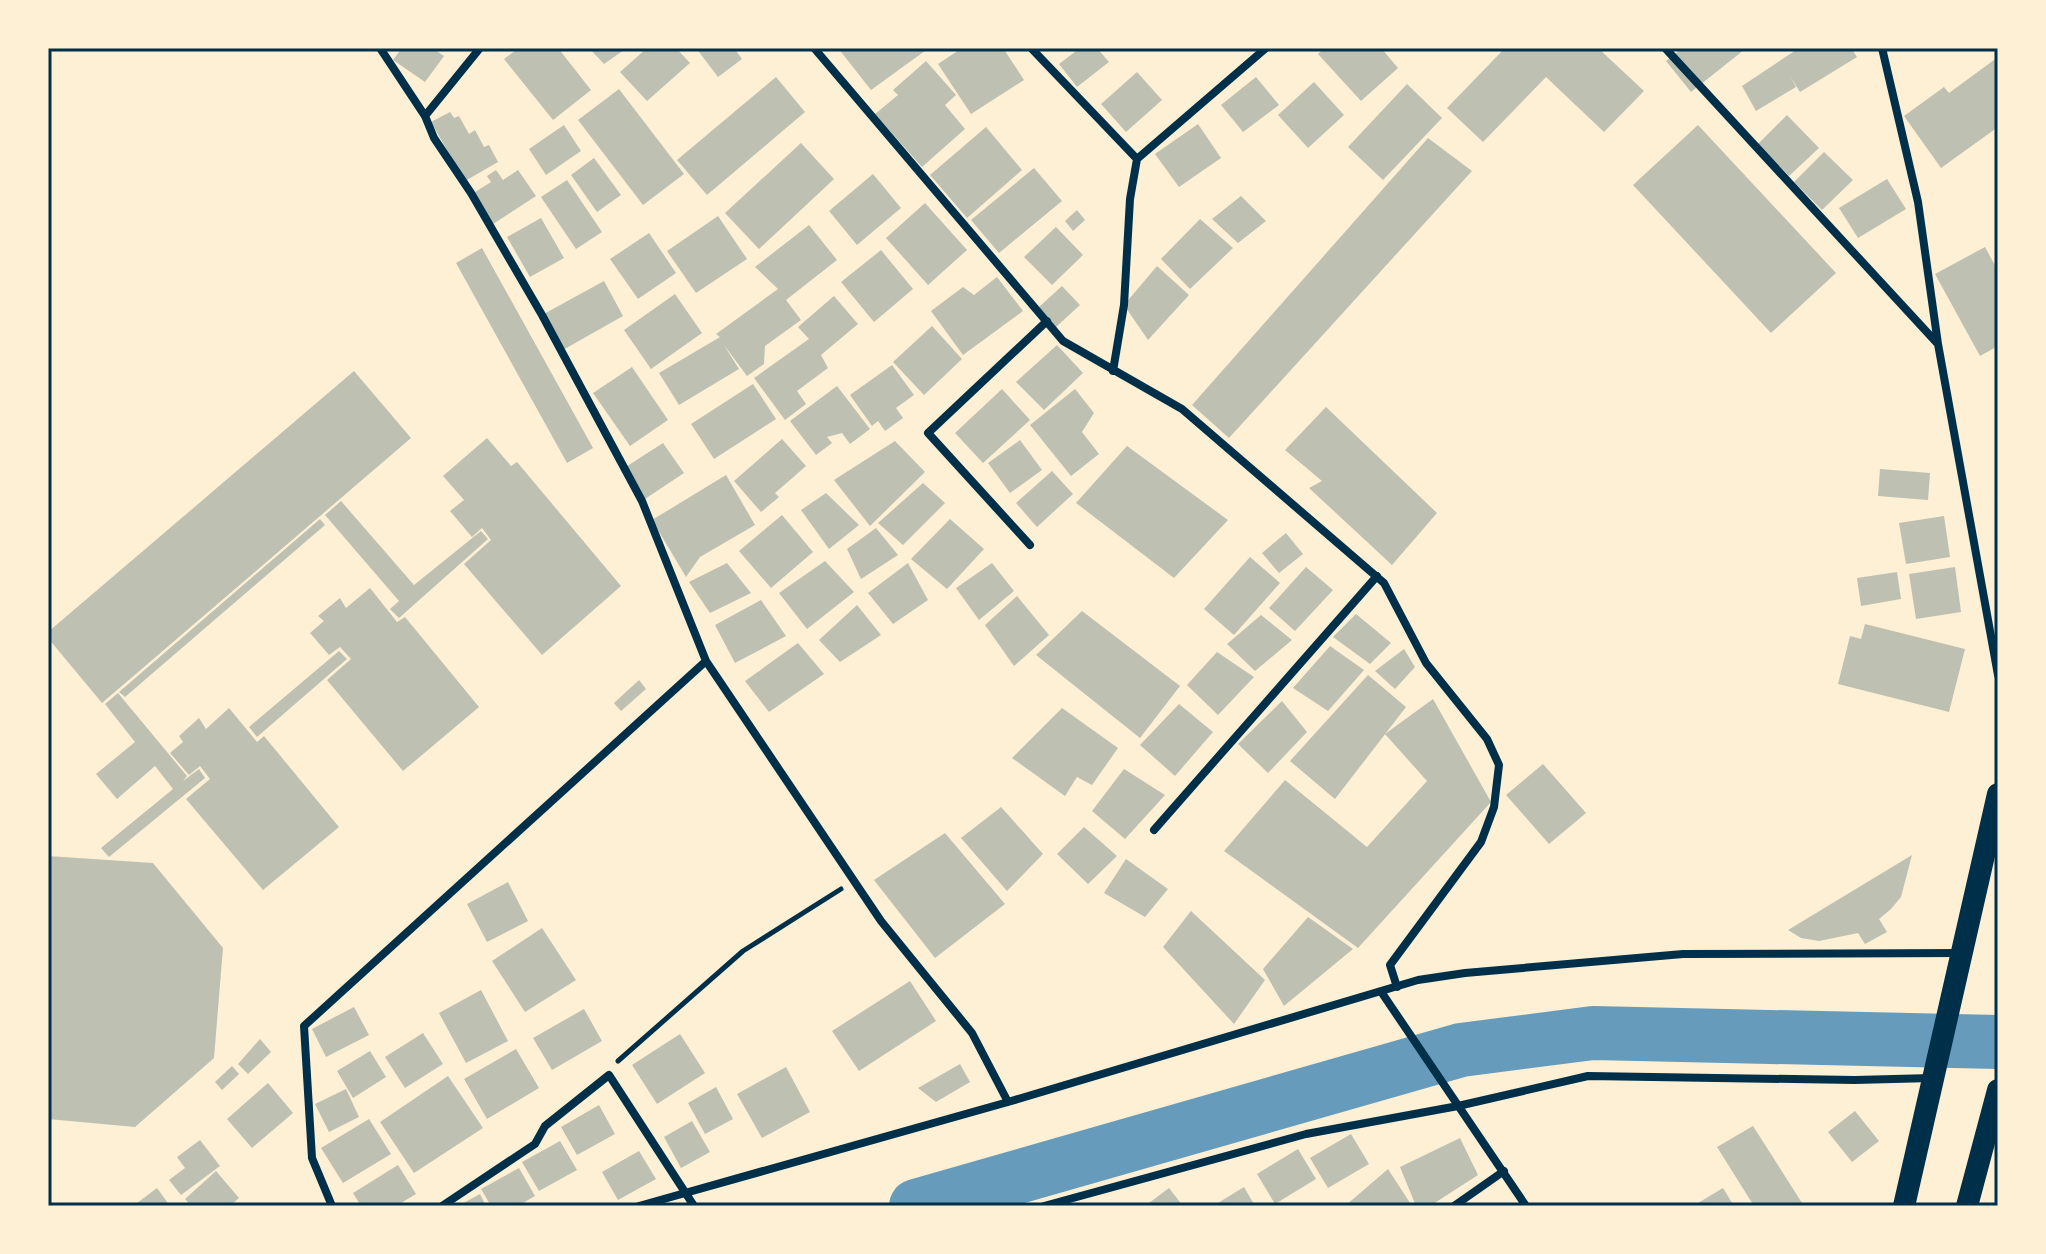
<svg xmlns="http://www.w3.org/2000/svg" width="2046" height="1254" font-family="Literata,serif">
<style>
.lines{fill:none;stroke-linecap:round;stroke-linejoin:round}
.river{stroke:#669bbc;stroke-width:54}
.building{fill:#bec0b2}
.path{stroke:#003049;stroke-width:5}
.minor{stroke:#003049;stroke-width:8}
.trunk{stroke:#003049;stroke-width:22}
.neatline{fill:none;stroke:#003049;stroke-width:3}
</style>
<rect width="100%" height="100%" fill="#fdf0d5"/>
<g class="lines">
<path class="river" d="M 916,1206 L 1461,1050 L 1593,1033 L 1998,1042"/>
</g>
<path class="building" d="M 402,48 L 432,48 L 444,56 L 425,82 L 393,60 Z
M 519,48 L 558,48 L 591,90 L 553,120 L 504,59 Z
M 589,48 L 627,48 L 604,64 Z
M 647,48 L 676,48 L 690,63 L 647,101 L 620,72 Z
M 696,48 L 734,48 L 742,59 L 718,77 Z
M 838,48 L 929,48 L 871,90 Z
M 962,48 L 1003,48 L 1024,80 L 971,114 L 938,64 Z
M 1080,48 L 1097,48 L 1109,62 L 1077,87 L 1059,64 Z
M 1324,48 L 1381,48 L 1398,68 L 1361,101 L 1318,54 Z
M 1505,48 L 1598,48 L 1644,91 L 1604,132 L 1546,77 L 1483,142 L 1447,108 Z
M 1683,48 L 1742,48 L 1744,50 L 1691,92 L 1666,61 Z
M 1799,48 L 1851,48 L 1857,57 L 1800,92 L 1790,76 L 1796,87 L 1756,111 L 1742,86 Z
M 1998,57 L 1998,127 L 1941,168 L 1904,116 L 1944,87 L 1949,93 Z
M 926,61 L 956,95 L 945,105 L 965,129 L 922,167 L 875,114 L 898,95 L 893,90 Z
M 1137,72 L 1162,100 L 1126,132 L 1101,104 Z
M 776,77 L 805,112 L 707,195 L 677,160 Z
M 1256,77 L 1279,105 L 1243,132 L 1221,105 Z
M 1314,82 L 1344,115 L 1308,148 L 1278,115 Z
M 1407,84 L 1442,118 L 1383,180 L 1348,147 Z
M 619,89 L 684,174 L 643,205 L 578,120 Z
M 450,112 L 454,118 L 459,116 L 469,134 L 475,130 L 484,147 L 489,145 L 498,162 L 465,181 L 431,122 Z
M 1787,115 L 1819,148 L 1789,176 L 1758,144 Z
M 1198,124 L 1221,158 L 1179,187 L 1155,154 Z
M 564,125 L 581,151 L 546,175 L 529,149 Z
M 1698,125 L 1836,273 L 1771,333 L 1633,185 Z
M 986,127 L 1022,170 L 967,218 L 930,175 Z
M 1428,138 L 1472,171 L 1229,438 L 1192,405 Z
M 801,143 L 834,179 L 759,249 L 725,213 Z
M 1824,152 L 1853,180 L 1822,210 L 1794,182 Z
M 594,158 L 621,195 L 597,212 L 571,175 Z
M 1034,168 L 1062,201 L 999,253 L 971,220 Z
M 496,170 L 503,180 L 518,170 L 536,196 L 493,224 L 472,194 L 491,182 L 487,176 Z
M 873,174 L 901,208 L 857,245 L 829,211 Z
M 1887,179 L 1906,209 L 1858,238 L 1839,208 Z
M 567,180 L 602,232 L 576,249 L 541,197 Z
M 1241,196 L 1266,221 L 1238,243 L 1212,219 Z
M 925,203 L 967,250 L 928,285 L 886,238 Z
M 1077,210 L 1085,220 L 1073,231 L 1065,221 Z
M 718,216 L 747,259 L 696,293 L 667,251 Z
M 541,218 L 564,258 L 530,277 L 507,237 Z
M 1200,219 L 1233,248 L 1190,289 L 1161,259 Z
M 809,225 L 837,260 L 786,300 L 801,320 L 765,346 L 764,364 L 747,376 L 724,345 L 739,369 L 679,405 L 659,373 L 720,337 L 716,334 L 778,289 L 755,267 Z
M 1056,227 L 1083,255 L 1052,285 L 1024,257 Z
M 649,233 L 676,273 L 638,299 L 610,259 Z
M 1985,247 L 1998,271 L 1998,346 L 1980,356 L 1935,274 Z
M 482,248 L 593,448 L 567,463 L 456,263 Z
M 881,250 L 913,289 L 874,322 L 841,282 Z
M 1157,266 L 1189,295 L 1148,340 L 1124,305 Z
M 997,277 L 1023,311 L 963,355 L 931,311 L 963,287 L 974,295 Z
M 604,281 L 623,316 L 561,351 L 542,315 Z
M 1062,286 L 1080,305 L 1056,327 L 1039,307 Z
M 675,294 L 702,333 L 651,369 L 624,330 Z
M 834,296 L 858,324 L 821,355 L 828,368 L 797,391 L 806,404 L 785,420 L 754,378 L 809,339 L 798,327 Z
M 932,326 L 962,359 L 924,395 L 893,362 Z
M 1057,345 L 1083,373 L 1044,410 L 1016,382 Z
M 892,365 L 914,395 L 896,408 L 903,418 L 885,431 L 878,421 L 872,426 L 850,395 Z
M 632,367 L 668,420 L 630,446 L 593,393 Z
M 354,371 L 411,438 L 102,703 L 48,638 L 48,632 Z
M 753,384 L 776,419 L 714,459 L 691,424 Z
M 837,386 L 870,429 L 850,444 L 842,433 L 827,437 L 832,443 L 816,455 L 790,421 Z
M 1002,389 L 1030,420 L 983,463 L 955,433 Z
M 1075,389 L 1094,413 L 1082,432 L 1099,454 L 1071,476 L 1030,425 Z
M 1326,407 L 1437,513 L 1392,565 L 1309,488 L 1322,481 L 1285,450 Z
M 487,438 L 511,466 L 517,462 L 621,586 L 542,655 L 464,564 L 491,540 L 482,528 L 472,537 L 450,511 L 464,500 L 443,476 Z
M 782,439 L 806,466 L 775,493 L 779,497 L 761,512 L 734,481 Z
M 1020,440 L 1042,470 L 1010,493 L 988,463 Z
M 895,441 L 925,472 L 870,526 L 834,480 Z
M 663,443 L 684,473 L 642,501 L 621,470 Z
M 1127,446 L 1228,520 L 1174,578 L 1076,503 Z
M 1880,469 L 1930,473 L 1928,500 L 1878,496 Z
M 1052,471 L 1073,494 L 1037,527 L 1016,503 Z
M 726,475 L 755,525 L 700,557 L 686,577 L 652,520 Z
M 923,483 L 945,503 L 903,545 L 878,523 Z
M 826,493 L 859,525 L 829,549 L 801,510 Z
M 341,501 L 414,585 L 481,531 L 488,539 L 399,618 L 390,609 L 399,601 L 325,515 Z
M 782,515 L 813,552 L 771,588 L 739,551 Z
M 1944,516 L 1950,557 L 1906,564 L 1899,523 Z
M 320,519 L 325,525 L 125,697 L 119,692 Z
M 950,519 L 984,549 L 947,589 L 911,559 Z
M 876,528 L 898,555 L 861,579 L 847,549 Z
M 1286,533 L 1303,554 L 1279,573 L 1262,553 Z
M 1250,557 L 1280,583 L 1234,635 L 1204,609 Z
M 825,561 L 854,592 L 807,629 L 779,593 Z
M 727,563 L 751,593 L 710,613 L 689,582 Z
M 908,563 L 928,600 L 893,624 L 868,593 Z
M 992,563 L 1014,591 L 979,620 L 956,588 Z
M 1306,567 L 1333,590 L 1295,631 L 1269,608 Z
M 1955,567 L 1961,612 L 1916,619 L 1909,574 Z
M 1897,572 L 1901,599 L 1861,606 L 1857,578 Z
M 370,588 L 397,622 L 405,617 L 479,707 L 403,771 L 327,680 L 351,659 L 340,647 L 329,655 L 310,633 L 324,621 L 318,616 L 340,598 L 346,608 Z
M 1017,596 L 1049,635 L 1014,666 L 985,625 Z
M 761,600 L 786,636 L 735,663 L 715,625 Z
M 857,605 L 881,635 L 840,662 L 819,640 Z
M 1082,611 L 1180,686 L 1140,738 L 1036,655 Z
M 1356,614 L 1391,643 L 1370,664 L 1333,637 Z
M 1261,615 L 1292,640 L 1255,671 L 1227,644 Z
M 1865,624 L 1965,649 L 1949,712 L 1838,684 L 1850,636 L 1861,639 Z
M 798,643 L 824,674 L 769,712 L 745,681 Z
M 1330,646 L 1364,670 L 1328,711 L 1293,688 Z
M 1404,649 L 1415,667 L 1395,689 L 1375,671 Z
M 339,651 L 347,659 L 257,737 L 249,727 Z
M 1217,652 L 1254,677 L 1218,715 L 1187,685 Z
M 1368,675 L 1406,707 L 1335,799 L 1290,761 Z
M 639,680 L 646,689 L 621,711 L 614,703 Z
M 118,693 L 187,776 L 183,781 L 199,769 L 205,778 L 109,857 L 101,848 L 173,789 L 155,766 L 117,799 L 96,774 L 135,742 L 105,704 Z
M 1433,699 L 1491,802 L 1358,948 L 1224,851 L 1285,780 L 1367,847 L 1427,781 L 1385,734 Z
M 1282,701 L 1307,732 L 1268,773 L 1238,744 Z
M 1179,704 L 1213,732 L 1175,776 L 1140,745 Z
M 229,708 L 257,742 L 264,736 L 339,827 L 263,890 L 186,799 L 210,779 L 200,766 L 189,775 L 170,753 L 183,742 L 179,736 L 199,718 L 206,729 Z
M 1062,708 L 1118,748 L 1092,785 L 1077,777 L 1065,796 L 1012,758 Z
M 1543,764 L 1586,813 L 1549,844 L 1506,795 Z
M 1124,769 L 1165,795 L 1125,839 L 1092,811 Z
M 1001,807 L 1043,854 L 1007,891 L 961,838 Z
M 1084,827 L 1117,856 L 1088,884 L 1057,854 Z
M 945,833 L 1005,904 L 935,958 L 874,880 Z
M 1912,855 L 1901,897 L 1891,909 L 1879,919 L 1887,932 L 1865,944 L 1858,933 L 1819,941 L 1801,938 L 1788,930 Z
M 48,856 L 153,863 L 223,948 L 214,1058 L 135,1127 L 48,1119 Z
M 1126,859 L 1168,889 L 1145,917 L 1104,893 Z
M 508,882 L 528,921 L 487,942 L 467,904 Z
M 1191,911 L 1265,980 L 1234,1024 L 1163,947 Z
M 1308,917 L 1353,949 L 1284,1006 L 1263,969 Z
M 542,928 L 576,980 L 525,1012 L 492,961 Z
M 910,981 L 936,1021 L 859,1071 L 832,1031 Z
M 481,990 L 508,1041 L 466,1063 L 439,1013 Z
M 354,1007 L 369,1035 L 326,1057 L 312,1029 Z
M 584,1009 L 602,1041 L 552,1070 L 533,1038 Z
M 423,1033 L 443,1064 L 405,1088 L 385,1057 Z
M 680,1034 L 705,1073 L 657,1104 L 632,1065 Z
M 260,1039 L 271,1052 L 248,1074 L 238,1064 Z
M 516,1049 L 539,1088 L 487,1119 L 464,1079 Z
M 370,1051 L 386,1077 L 353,1098 L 337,1071 Z
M 960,1064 L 970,1082 L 936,1102 L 918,1088 Z
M 232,1066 L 239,1074 L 222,1090 L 215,1082 Z
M 786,1067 L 810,1112 L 762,1138 L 737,1094 Z
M 448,1076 L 483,1128 L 414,1173 L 380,1122 Z
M 268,1083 L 293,1113 L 252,1148 L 227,1119 Z
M 716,1087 L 733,1119 L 705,1134 L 688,1103 Z
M 346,1089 L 359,1117 L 329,1132 L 315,1104 Z
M 599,1105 L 615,1134 L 577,1155 L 561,1127 Z
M 1855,1111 L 1879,1141 L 1852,1162 L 1828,1132 Z
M 369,1119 L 391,1154 L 343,1183 L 321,1148 Z
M 692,1121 L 710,1152 L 681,1168 L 664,1137 Z
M 1753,1126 L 1804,1206 L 1754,1206 L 1717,1147 Z
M 1351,1134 L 1369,1164 L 1328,1188 L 1310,1158 Z
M 1460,1138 L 1478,1175 L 1430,1206 L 1416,1206 L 1400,1167 Z
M 200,1140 L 220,1166 L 181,1195 L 169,1180 L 185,1168 L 177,1157 Z
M 560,1141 L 577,1170 L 539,1191 L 522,1162 Z
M 1298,1149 L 1316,1179 L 1275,1204 L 1257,1174 Z
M 639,1151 L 656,1179 L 618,1200 L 602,1172 Z
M 398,1165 L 416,1194 L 396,1206 L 361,1206 L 353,1193 Z
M 519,1168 L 535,1196 L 518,1206 L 491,1206 L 481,1189 Z
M 1388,1169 L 1412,1206 L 1345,1206 Z
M 216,1171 L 239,1198 L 230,1206 L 191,1206 L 185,1199 Z
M 1244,1187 L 1255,1206 L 1213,1206 Z
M 157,1188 L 170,1206 L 133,1206 Z
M 1169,1188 L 1183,1206 L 1145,1206 Z
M 1723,1188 L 1734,1206 L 1693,1206 Z
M 480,1194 L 486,1206 L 458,1206 Z"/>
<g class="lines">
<path class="path" d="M 618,1061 L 743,951 L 841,889"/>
<path class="minor" d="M 380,48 L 425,116 L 434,138 L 471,193 L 542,315 L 642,501 L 706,661 L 881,921 L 972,1033 L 1008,1102
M 814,48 L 1063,341 L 1182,409 L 1384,583 L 1426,663 L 1487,739 L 1499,765 L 1494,807 L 1481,842 L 1390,965 L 1397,987
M 1031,48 L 1137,159
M 1665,48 L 1937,343
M 1882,48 L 1918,202 L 1938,344 L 1998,675
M 425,116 L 480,48
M 1113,371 L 1124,305 L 1130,199 L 1137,159 L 1266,48
M 1030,545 L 928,433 L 1047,321
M 1154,830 L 1377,576
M 1382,993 L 1526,1206
M 332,1206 L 312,1158 L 304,1026 L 706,661
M 442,1206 L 535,1144 L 545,1126 L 609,1075 L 694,1206
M 639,1206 L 1008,1102 L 1418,980 L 1465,973 L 1683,954 L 1961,953
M 1044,1206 L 1306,1134 L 1458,1106 L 1588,1076 L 1855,1080 L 1932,1078
M 1454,1206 L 1504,1171"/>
<path class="trunk" d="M 1904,1206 L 1998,794
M 1967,1206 L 1998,1090"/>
</g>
<rect width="2046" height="1254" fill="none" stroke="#fdf0d5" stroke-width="100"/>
<rect x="50" y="50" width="1946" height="1154" class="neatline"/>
</svg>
